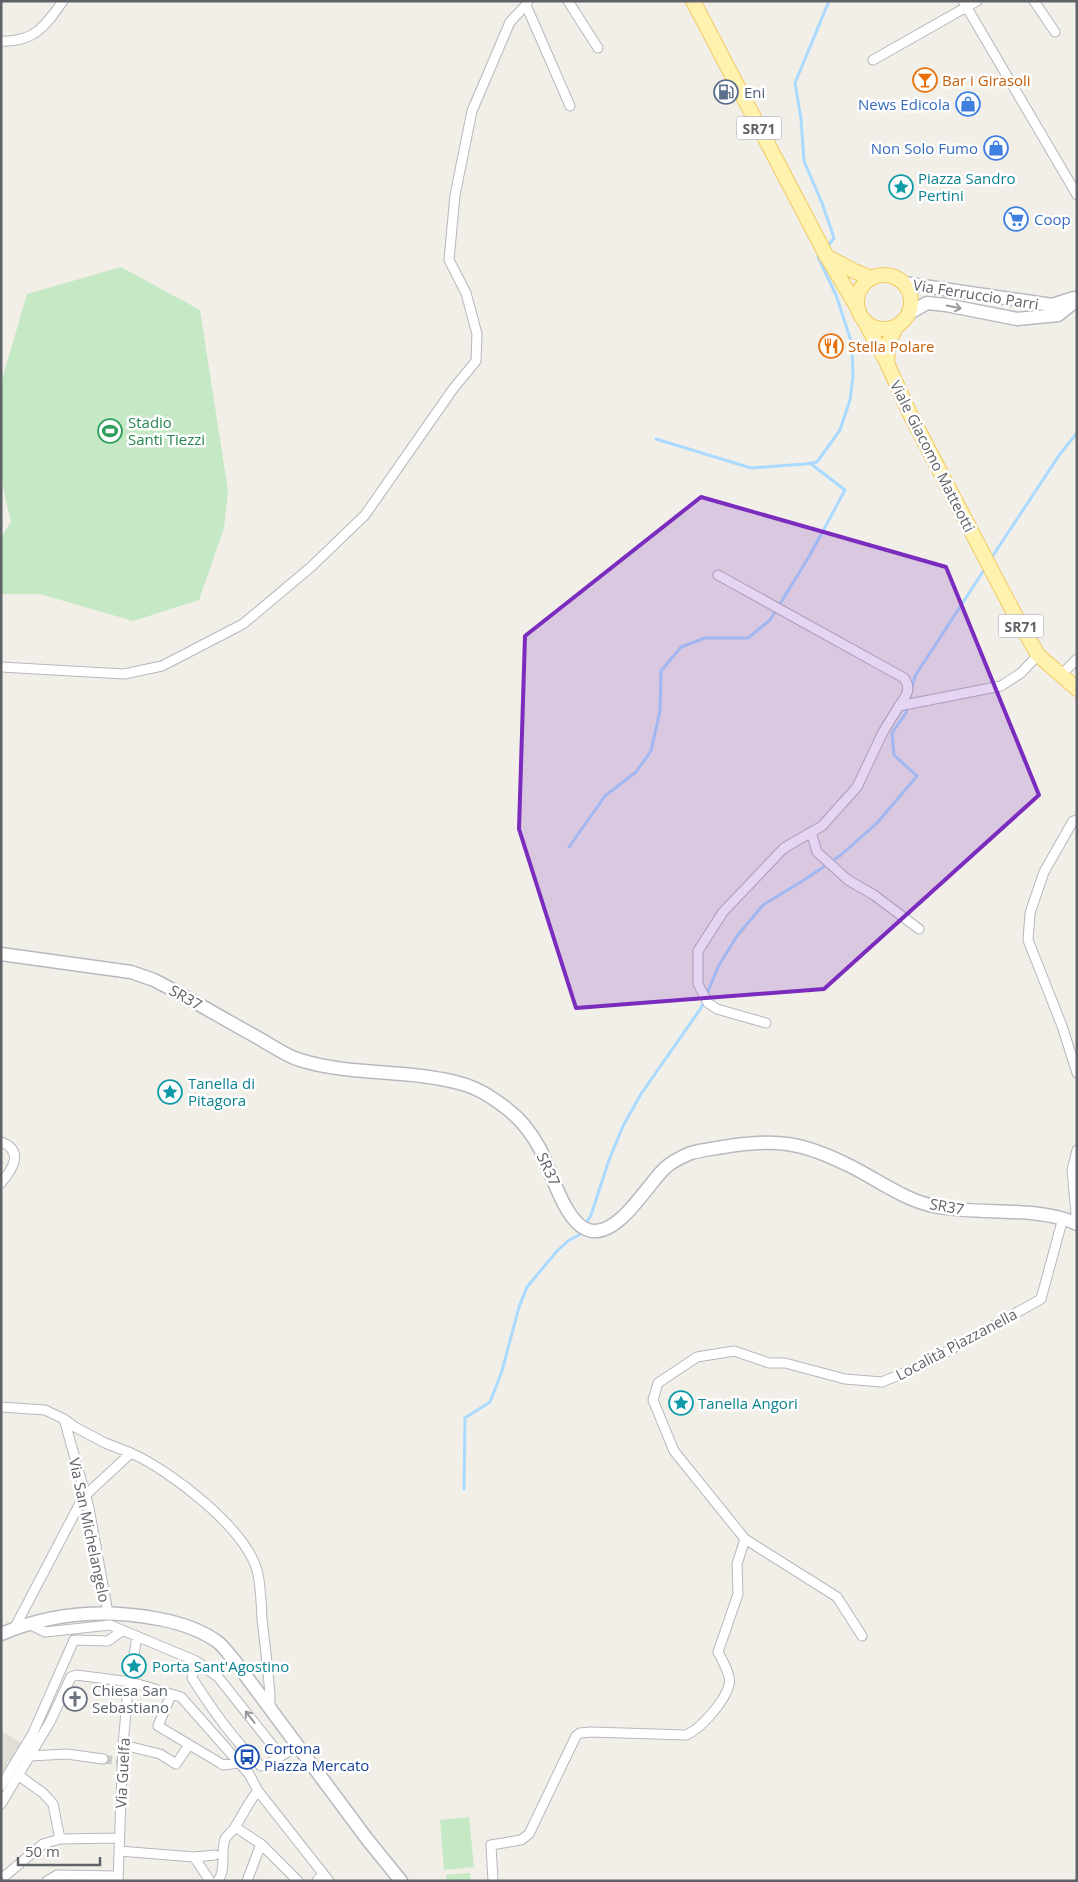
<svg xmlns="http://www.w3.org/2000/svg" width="1078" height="1882" font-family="'Open Sans',sans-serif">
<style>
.education{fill:#e1ded6}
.pitch{fill:#c5e8c5}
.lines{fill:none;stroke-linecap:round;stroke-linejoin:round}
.stream{stroke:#aadaff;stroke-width:3}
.street-tunnel{stroke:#ccccc8;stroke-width:9;stroke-dasharray:9 4.5;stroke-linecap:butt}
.street-casing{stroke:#b5b8bc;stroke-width:11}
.secondary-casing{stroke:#b6babf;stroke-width:15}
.primary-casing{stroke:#f2c960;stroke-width:16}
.street{stroke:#fff;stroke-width:9}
.secondary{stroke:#fff;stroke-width:12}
.primary{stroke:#fff2af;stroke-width:14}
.oneway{stroke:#979a9d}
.marked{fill:#7b2cbf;fill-opacity:0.2;stroke:#7b2cbf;stroke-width:4;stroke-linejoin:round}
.labels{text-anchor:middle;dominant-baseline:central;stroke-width:5;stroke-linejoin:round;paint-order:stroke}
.shield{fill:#fff;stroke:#8f9295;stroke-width:1}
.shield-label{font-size:14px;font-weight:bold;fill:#5f6368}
.food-label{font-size:15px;fill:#c56008;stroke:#fff;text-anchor:start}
.service-label{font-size:15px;fill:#4e5e75;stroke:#fff;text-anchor:start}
.shop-label{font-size:15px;fill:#366cbe;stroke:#fff;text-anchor:end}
.culture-label{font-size:15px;fill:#0d838f;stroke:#fff;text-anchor:start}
.street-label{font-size:15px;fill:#5f6368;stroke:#fff}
.leisure-label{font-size:15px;fill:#27864d;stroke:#fff;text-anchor:start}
.worship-label{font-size:15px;fill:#5b616d;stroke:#fff;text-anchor:start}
.transit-label{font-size:15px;fill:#164399;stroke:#fff;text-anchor:start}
</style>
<rect width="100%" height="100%" fill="#f1efe8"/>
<path class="education" d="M 1,1731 L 23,1744 L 13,1762 L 9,1760 L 7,1764 L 10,1766 L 1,1780 Z"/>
<path class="pitch" d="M 121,267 L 200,310 L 228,491 L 224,528 L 199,600 L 133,621 L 40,594 L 1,594 L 1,537 L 11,522 L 1,478 L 1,383 L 27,294 Z
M 469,1817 L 474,1867 L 444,1870 L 440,1820 Z
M 470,1873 L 471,1881 L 447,1881 L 446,1875 Z"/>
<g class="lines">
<path class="stream" d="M 827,247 L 834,238 L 822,203 L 804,161 L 801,119 L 795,83 L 829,1
M 656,439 L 751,468 L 805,464 L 817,462 L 840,430 L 850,400 L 853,377 L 852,344 L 836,295 L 818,257 L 821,254
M 990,560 L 1060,454 L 1077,433
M 569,847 L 605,796 L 636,772 L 651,751 L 660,711 L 661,671 L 681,647 L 705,638 L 748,638 L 770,620 L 810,555 L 845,490 L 811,464
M 585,1225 L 591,1215 L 609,1160 L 623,1126 L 641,1094 L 701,1008 L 719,965 L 737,936 L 763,905 L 804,880 L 841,855 L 877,823 L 917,776 L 894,755 L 892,733 L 906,713 L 915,676 L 986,567
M 464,1489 L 465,1418 L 490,1402 L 502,1371 L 519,1307 L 527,1287 L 557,1251 L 568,1241 L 579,1235 L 582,1230"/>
<path class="street-tunnel" d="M 103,1759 L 119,1761"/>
<g class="street-casing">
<path id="street" d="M 568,1 L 598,48
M 963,1 L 1077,195
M 1034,1 L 1055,32
M 526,5 L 570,106
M 1,41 C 34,43 46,25 63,1
M 873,60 L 977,1
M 718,575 L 904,678 C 912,689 906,696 899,706
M 1,667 L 124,674 L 162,666 L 243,624 L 311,567 L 365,515 L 453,389 L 476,361 L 477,334 L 466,293 L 449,260 L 455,195 L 472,111 L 510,22 L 526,5 L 528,1
M 1060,676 L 1077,659
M 1077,820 L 1073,821 L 1044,872 L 1030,913 L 1028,940 L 1062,1026 L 1077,1073
M 811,832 L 817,852 L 848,880 L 874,895 L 919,929
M 766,1023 L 717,1009 L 708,1003 L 698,984 L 698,951 L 723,912 L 784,848 L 822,826 L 857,787 L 883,732 L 899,706 L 1001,686 L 1021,673 L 1038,655
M 1,1142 C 25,1151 12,1170 1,1183
M 1075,1223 L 1076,1213 L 1072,1170 L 1077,1150
M 1,1407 L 45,1410 L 64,1419 L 75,1427 L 105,1443 L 131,1453 L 90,1491 L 79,1505 L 14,1629
M 64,1419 L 89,1508 L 108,1613
M 131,1453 C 171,1471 244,1527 257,1570 C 261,1585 261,1603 262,1619 C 265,1644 268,1670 270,1695 L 270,1709
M 29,1624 L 45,1632 L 110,1625 L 196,1661
M 862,1636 L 837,1597 L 745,1539 L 674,1451 L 653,1400 L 658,1383 L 697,1357 L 734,1351 L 769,1363 L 785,1363 L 845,1379 L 882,1382 L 925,1364 L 1041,1299 L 1063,1218
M 171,1695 L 158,1726 L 220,1763 L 223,1765 L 239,1763
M 123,1745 L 160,1754 L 176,1764 L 189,1745
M 280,1755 L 218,1677 L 196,1661 L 192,1678 C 212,1709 234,1741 261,1766 L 268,1764 L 298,1746
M 30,1756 L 67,1754 L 103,1759
M 18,1775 L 43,1793 L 53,1804 L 60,1839
M 1,1786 L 33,1733 L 74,1640 L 108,1641 L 122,1631
M 1,1804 L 50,1722 L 71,1677 L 76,1675 L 131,1682 L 181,1697 L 249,1774 L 258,1791 L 329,1881
M 235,1827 L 261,1844 L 298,1881
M 119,1851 L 194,1857 L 215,1855
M 194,1857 L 210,1881
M 6,1875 L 43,1844 L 60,1839 L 119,1838
M 47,1881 L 57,1875 L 118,1876
M 118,1881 L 123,1745 L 127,1700 L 137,1636
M 218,1881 C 227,1867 220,1853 225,1839 C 227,1835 232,1832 235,1827 C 243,1815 248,1802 258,1791
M 247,1881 L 261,1844
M 317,1881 L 323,1873
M 493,1881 L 491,1845 L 521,1840 L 529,1834 L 576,1736 L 580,1733 L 591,1732 L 686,1735 C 701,1729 725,1701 729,1685 C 732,1676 722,1660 718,1652 L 738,1594 L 737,1564 L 745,1539"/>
</g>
<g class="secondary-casing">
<path id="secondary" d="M 903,283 L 1052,305 L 1074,298
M 908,314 L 927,303 L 946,305 L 1017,319 L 1058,315 L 1077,300
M 1,954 L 131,972 L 154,980 C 191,999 225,1020 262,1040 C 274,1047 287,1056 300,1060 C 351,1076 408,1069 459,1083 C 476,1087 492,1097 506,1108 C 521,1119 531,1132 540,1149 C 551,1170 566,1229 593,1231 C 620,1233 646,1187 664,1169 C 671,1162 681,1157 691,1153 C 701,1150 712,1149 723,1147 C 776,1138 803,1142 852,1167 C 880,1181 907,1202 939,1207 C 982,1215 1039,1206 1077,1224
M 1,1634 C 51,1613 106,1609 159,1619 C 180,1623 202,1630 219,1643 C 225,1648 229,1655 234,1660 L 367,1839 L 401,1881"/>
</g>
<g class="primary-casing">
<path id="primary" d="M 693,1 L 826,255 L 857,307
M 826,256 L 854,271 L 871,278
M857 302a27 27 0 1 1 54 0a27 27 0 1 1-54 0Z
M 865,322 L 887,363 L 909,412 L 1014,613 L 1038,655 L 1077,689
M 887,362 L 888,344 L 896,327"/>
</g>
<use href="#street" class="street"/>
<use href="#secondary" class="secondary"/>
<use href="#primary" class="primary"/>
</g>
<defs><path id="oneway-shaft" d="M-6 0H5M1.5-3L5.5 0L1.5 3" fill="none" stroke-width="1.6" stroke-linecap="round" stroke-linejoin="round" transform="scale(1.25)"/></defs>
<g class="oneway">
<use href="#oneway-shaft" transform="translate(954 307) rotate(11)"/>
<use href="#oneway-shaft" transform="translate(250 1717) rotate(-128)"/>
</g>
<path class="marked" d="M 701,497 L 946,567 L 1039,795 L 824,989 L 576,1008 L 519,829 L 525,636 Z"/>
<defs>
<g id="bar-ring" transform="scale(1.25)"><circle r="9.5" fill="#fff" stroke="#e8710a" stroke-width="1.5"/><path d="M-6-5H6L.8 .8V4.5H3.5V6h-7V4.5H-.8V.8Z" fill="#e8710a"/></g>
<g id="fuel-ring" transform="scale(1.25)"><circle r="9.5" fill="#fff" stroke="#5c6f8a" stroke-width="1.5"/><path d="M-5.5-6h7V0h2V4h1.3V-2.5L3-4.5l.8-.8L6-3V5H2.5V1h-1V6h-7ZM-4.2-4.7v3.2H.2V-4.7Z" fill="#5c6f8a"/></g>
<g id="shop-ring" transform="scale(1.25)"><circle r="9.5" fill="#fff" stroke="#3f7fe0" stroke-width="1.5"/><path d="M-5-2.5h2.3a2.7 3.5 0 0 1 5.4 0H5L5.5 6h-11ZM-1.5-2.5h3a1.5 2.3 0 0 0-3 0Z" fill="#3f7fe0"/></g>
<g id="sight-ring" transform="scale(1.25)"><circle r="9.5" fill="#fff" stroke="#0f9aa8" stroke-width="1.5"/><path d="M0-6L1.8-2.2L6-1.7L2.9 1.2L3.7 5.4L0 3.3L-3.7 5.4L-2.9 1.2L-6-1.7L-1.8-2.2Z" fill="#0f9aa8"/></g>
<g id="supermarket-ring" transform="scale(1.25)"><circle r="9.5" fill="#fff" stroke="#3f7fe0" stroke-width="1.5"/><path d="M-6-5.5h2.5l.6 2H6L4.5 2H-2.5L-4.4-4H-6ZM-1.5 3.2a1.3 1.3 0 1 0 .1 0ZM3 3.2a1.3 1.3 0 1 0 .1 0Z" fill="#3f7fe0"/></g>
<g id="restaurant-ring" transform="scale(1.25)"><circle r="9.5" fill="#fff" stroke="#e8710a" stroke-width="1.5"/><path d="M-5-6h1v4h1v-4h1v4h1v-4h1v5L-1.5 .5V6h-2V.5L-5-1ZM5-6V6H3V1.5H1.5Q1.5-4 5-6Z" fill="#e8710a"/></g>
<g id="stadium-ring" transform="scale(1.25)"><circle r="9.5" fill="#fff" stroke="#2e9e5b" stroke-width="1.5"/><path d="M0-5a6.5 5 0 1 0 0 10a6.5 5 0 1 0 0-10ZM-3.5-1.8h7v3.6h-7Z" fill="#2e9e5b"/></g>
<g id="church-ring" transform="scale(1.25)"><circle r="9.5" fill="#fff" stroke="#6b7280" stroke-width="1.5"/><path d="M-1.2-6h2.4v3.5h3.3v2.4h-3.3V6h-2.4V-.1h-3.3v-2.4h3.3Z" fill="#6b7280"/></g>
<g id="bus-ring" transform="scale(1.25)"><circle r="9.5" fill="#fff" stroke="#1a4fb4" stroke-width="1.5"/><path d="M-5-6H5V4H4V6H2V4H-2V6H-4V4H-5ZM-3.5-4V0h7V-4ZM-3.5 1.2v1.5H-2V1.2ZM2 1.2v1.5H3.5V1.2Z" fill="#1a4fb4"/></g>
</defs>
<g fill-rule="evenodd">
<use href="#bar-ring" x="925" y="80"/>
<use href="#fuel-ring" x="726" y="92"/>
<use href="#shop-ring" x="968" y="104"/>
<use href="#shop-ring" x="996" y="148"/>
<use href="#sight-ring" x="901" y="187"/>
<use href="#supermarket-ring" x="1016" y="219"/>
<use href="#restaurant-ring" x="831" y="346"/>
<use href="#stadium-ring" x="110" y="431"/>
<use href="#sight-ring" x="170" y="1092"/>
<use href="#sight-ring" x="681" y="1403"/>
<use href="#sight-ring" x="134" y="1666"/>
<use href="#church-ring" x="75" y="1699"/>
<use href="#bus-ring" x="247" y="1757"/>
</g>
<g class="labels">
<g class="shield">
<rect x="736.5" y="116.5" width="45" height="23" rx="4"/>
<rect x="998.5" y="614.5" width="45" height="23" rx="4"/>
</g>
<g class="shield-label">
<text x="759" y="128">SR71</text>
<text x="1021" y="626">SR71</text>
</g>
<g class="food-label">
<text x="942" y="80">Bar i Girasoli</text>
<text x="848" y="346">Stella Polare</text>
</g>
<g class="service-label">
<text x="744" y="92">Eni</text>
</g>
<g class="shop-label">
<text x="950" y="104">News Edicola</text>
<text x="978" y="148">Non Solo Fumo</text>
<text x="1034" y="219" text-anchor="start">Coop</text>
</g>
<g class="culture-label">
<text x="918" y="178">Piazza Sandro<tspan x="918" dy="17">Pertini</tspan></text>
<text x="188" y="1083">Tanella di<tspan x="188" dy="17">Pitagora</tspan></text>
<text x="698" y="1403">Tanella Angori</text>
<text x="152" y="1666">Porta Sant'Agostino</text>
</g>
<g class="street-label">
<text transform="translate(976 294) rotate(9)">Via Ferruccio Parri</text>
<text transform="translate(933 456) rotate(63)">Viale Giacomo Matteotti</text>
<text transform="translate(186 997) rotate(29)">SR37</text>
<text transform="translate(549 1169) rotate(65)">SR37</text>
<text transform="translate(947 1206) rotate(10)">SR37</text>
<text transform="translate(956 1344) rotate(-28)">Località Piazzanella</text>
<text transform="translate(90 1530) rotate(78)">Via San Michelangelo</text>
<text transform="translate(122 1773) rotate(-87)">Via Guelfa</text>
</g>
<g class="leisure-label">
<text x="128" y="422">Stadio<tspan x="128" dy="17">Santi Tiezzi</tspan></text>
</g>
<g class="worship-label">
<text x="92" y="1690">Chiesa San<tspan x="92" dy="17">Sebastiano</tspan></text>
</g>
<g class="transit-label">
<text x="264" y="1748">Cortona<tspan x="264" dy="17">Piazza Mercato</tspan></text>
</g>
</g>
<rect width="1078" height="1882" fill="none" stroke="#5f6368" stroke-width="5"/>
<path d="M18 1857v8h82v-8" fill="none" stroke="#5f6368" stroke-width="2.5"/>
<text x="25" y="1857" font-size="15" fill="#5f6368" stroke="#ffffff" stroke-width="4" paint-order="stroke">50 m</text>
</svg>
